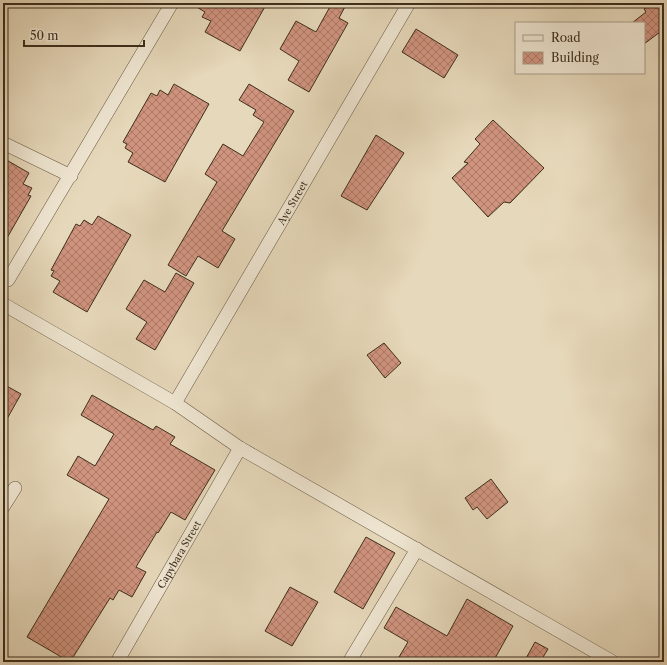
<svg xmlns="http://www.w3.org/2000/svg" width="667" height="665" font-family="'Libre Caslon Text',serif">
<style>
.building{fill:url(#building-cross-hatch);stroke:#3e2f1c}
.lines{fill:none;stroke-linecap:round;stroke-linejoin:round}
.minor-casing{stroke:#685944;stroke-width:14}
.minor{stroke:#efe6d2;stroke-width:13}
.labels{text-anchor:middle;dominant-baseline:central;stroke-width:4;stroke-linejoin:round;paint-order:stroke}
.street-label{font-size:10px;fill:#3e2f1c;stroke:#efe6d2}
</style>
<defs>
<pattern id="building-cross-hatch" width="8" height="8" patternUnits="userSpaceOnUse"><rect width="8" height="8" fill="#d0937e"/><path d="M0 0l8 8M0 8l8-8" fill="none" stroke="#aa7866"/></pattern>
</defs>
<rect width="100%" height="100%" fill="#e6d8ba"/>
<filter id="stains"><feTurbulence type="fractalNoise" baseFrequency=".005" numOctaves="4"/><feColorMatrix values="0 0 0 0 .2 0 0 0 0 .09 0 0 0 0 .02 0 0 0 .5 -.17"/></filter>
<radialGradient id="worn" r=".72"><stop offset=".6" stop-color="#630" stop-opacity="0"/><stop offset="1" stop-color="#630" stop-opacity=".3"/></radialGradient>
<path class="building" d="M 190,3 L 267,3 L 240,51 L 205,32 L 211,21 L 202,17 L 205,12 Z
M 332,3 L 347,3 L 339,18 L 348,23 L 309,92 L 288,80 L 299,61 L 280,49 L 296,21 L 316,32 Z
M 654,3 L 658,3 L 664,13 L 664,29 L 644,44 L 644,23 L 632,23 L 646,12 L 644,9 Z
M 416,29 L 458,55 L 444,78 L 402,52 Z
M 174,84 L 209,104 L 165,182 L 128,162 L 133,153 L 125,148 L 127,144 L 123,142 L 151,93 L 157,96 L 160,90 L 168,95 Z
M 249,84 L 294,111 L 222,231 L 235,239 L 218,268 L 198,256 L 186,276 L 168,265 L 217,182 L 205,174 L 223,144 L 243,156 L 264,122 L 253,115 L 256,110 L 239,100 Z
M 493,120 L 544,168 L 510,203 L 504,202 L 488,217 L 452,178 L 468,163 L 464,162 L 480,144 L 475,139 Z
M 376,135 L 404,153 L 367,210 L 341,196 Z
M 3,158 L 29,173 L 23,184 L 32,188 L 28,195 L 31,196 L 3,245 Z
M 98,216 L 131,235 L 87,312 L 53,292 L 60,281 L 51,276 L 54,271 L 51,270 L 76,224 L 80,226 L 84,220 L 92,225 Z
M 176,273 L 194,283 L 155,350 L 136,339 L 147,322 L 126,309 L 144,280 L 165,292 Z
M 384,343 L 401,363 L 385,378 L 367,355 Z
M 3,384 L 21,394 L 3,426 Z
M 92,395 L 153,430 L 156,426 L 175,437 L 170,444 L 215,470 L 185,520 L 171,512 L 158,533 L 157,532 L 136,567 L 146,572 L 132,597 L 119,590 L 113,600 L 110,598 L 70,662 L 27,637 L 109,499 L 67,475 L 78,456 L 95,466 L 114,434 L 81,415 Z
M 491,479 L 508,502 L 487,519 L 477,507 L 473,510 L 465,498 Z
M 366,537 L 395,553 L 363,609 L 334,592 Z
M 290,587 L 318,602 L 292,646 L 265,631 Z
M 467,599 L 513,626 L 493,662 L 396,662 L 408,642 L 384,628 L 396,607 L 447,636 Z
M 535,642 L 548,649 L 540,662 L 524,662 Z"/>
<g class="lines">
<g class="minor-casing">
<g id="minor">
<path d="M 3,143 L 71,176"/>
<path d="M 3,277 L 8,280 L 172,3"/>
<path d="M 3,304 L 175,403 L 240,448 L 613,662"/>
<path id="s1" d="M 175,403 L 409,3"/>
<path d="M 3,507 L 15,488"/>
<path id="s2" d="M 117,662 L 240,448"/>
<path d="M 349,662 L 417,549"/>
</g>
</g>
<use href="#minor" class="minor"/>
</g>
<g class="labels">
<g class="street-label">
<text stroke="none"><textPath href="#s1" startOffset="232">Aye Street</textPath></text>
<text stroke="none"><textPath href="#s2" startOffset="124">Capybara Street</textPath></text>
</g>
</g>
<rect width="667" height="665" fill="none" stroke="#e6d8ba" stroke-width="16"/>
<rect x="4" y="4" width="659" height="657" fill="none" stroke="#3e2f1c" stroke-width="2"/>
<rect x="8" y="8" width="651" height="649" fill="none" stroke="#3e2f1c"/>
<rect x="515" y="22" width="130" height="52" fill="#efe6d2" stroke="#a89d89"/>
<rect x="523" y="35" width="20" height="6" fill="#efe6d2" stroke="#a89d89"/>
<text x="551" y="42" font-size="12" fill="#3e2f1c">Road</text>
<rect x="523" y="52" width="20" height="12" fill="url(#building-cross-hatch)" stroke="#a89d89"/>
<text x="551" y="62" font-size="12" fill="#3e2f1c">Building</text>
<path d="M24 40v6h120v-6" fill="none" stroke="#3e2f1c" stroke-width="2"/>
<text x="30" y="40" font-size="12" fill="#3e2f1c" stroke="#efe6d2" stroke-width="3" paint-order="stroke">50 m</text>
<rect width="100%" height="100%" filter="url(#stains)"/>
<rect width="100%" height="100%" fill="url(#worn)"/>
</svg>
